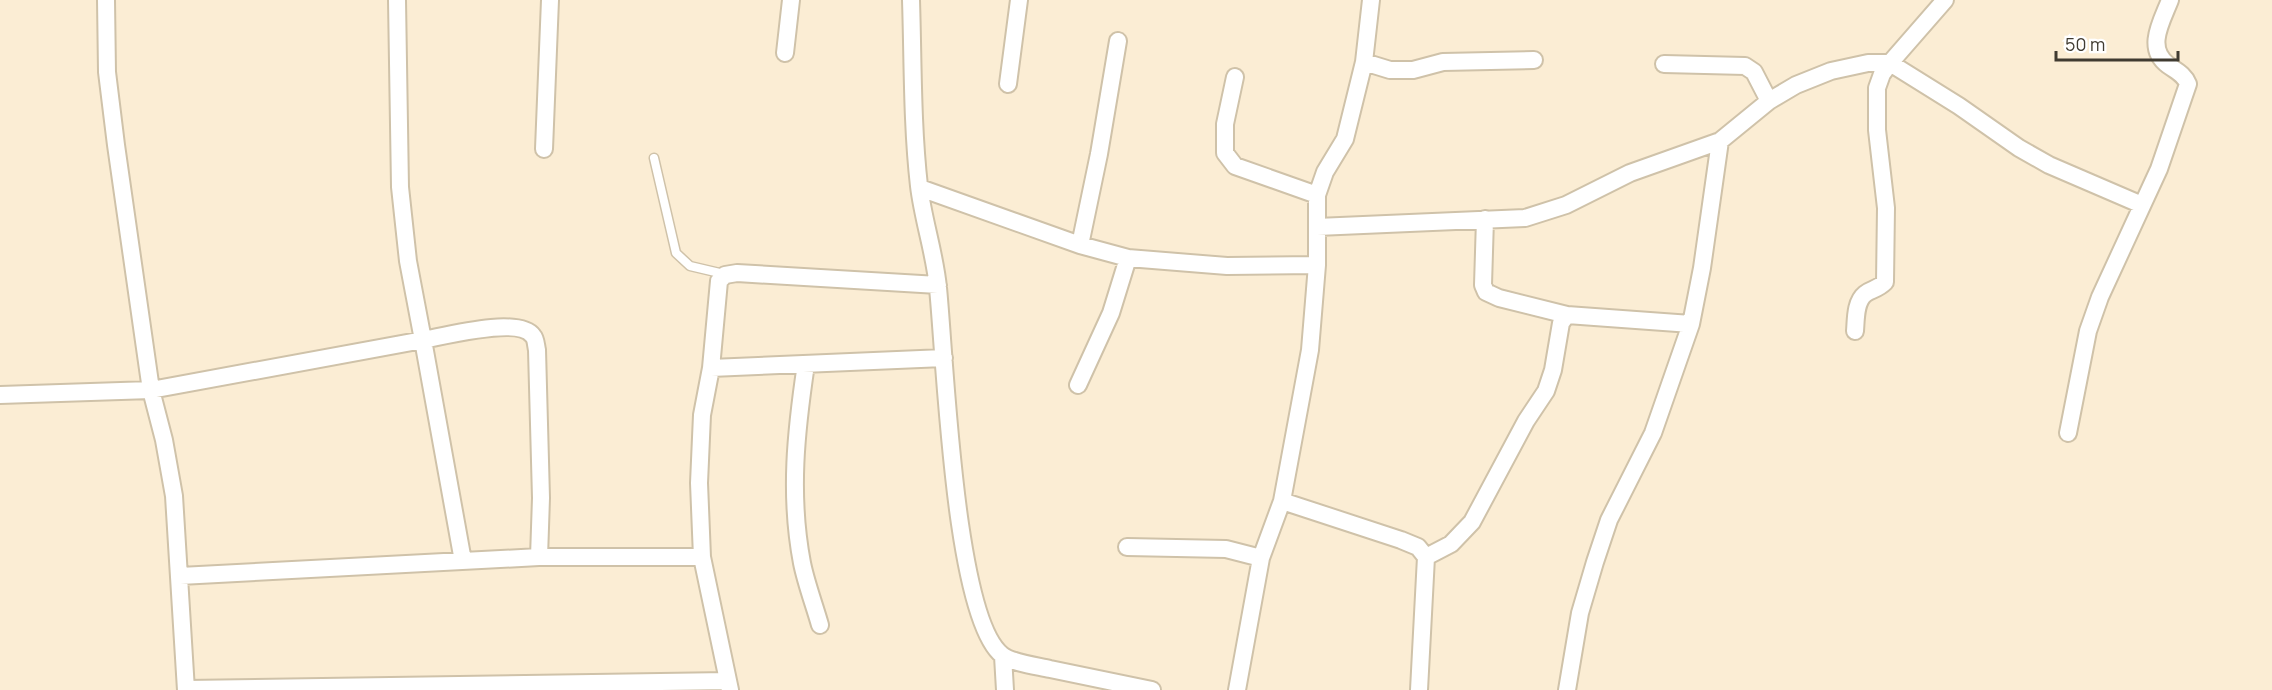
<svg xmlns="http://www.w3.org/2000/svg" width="2272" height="690" font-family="Manrope,sans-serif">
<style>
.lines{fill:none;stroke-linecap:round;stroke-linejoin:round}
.service-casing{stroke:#cfc2a9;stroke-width:11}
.minor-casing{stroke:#cfc2a9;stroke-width:20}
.service{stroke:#fff;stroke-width:8}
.minor{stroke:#fff;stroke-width:16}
</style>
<rect width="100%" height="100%" fill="#fbedd4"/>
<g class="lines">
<g class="service-casing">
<path id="service" d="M 654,158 L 676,253 L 690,266 L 724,274"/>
</g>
<g class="minor-casing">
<path id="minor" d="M 106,0 L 107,72 L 116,145 L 151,390 L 164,440 L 174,496 L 186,690
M 397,0 L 400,187 L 408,261 L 423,340 C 445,336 519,316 533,336 C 536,339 536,346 537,350 L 541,498 L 539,557 L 702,557 L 730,690
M 911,0 C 913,62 912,124 919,186 C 923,220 935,254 938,288 C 945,356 954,617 1002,655 C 1012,663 1037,666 1050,669 C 1084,676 1118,683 1152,690
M 785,53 L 791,0
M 1364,62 L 1390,70 L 1413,70 L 1443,62 L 1534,60
M 1664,64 L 1745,66 L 1754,72 L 1769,101
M 1235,77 L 1225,124 L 1225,153 L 1235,166 L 1317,195
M 1008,84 L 1019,0
M 544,149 L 550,0
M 920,188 L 1080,245 L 1128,258 L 1227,266 L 1317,265
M 1485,219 L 1483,285 L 1486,292 L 1499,298 L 1567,315
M 1317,227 L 1525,218 L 1566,205 L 1630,173 L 1720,141 L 1769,101 L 1796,85 L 1831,71 L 1868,63 L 1890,63 L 1945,0
M 1080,245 L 1099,154 L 1118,41
M 1855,331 C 1856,320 1855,302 1865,294 C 1871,289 1877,290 1885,282 L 1886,208 L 1877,130 L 1877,88 L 1882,74 L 1890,63 L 1959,106 L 2019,148 L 2049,165 L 2142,205
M 806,364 C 796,431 789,495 802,563 C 806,583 814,604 820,625
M 711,368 L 944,358
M 1078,385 L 1111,313 L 1128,258
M 0,395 L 151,390 L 423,340 L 463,561
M 2068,433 L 2088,331 L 2100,297 L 2159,169 L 2188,84 C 2184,74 2176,71 2168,65 C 2145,48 2162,21 2170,0
M 1282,501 L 1401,540 L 1418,547 L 1426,557 L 1419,690
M 1127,547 L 1226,549 L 1261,558
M 702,557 L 699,483 L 702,415 L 711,368 L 719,281 L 725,275 L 737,273 L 938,285
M 1426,557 L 1451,544 L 1472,522 L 1526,421 L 1546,391 L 1553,370 L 1561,323 L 1567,315 L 1691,324
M 180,576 L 539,557
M 1003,656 L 1005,690
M 186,689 L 728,681
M 1237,690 L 1261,558 L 1282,501 L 1310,350 L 1317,265 L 1317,195 L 1325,172 L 1345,139 L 1364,62 L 1371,0
M 1567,690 L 1580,613 L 1595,562 L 1609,520 L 1653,433 L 1691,324 L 1702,268 L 1720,141"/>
</g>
<use href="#service" class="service"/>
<use href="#minor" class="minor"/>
</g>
<path d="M2056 51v9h122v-9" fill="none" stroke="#403b31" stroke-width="3"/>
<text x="2065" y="51" font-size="18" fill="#403b31" stroke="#ffffff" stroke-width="4.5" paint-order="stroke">50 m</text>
</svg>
